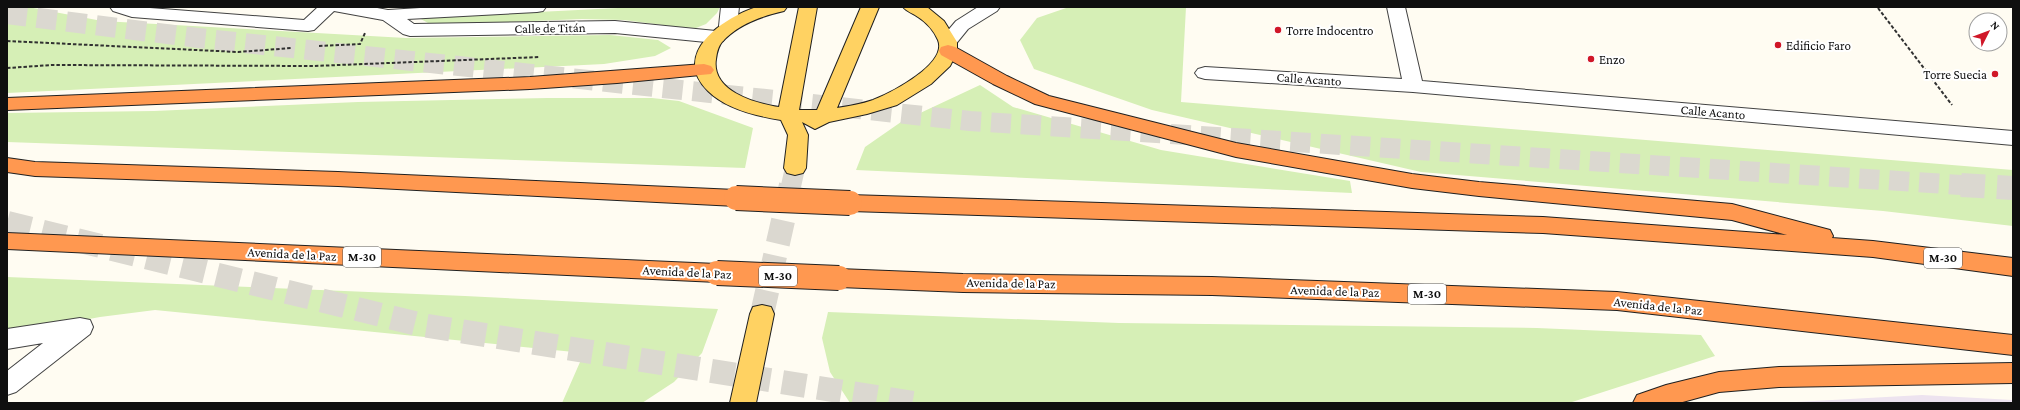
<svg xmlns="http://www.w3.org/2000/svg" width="2020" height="410" font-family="'Crimson Pro',serif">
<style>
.industrial{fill:#ede3ef}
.green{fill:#d6efb6}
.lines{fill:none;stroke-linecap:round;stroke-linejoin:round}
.major-tunnel-far1{stroke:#dbd8d0;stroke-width:20;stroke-dasharray:20 10;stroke-linecap:butt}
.major-tunnel{stroke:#dbd8d0;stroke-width:24;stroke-dasharray:24 12;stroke-linecap:butt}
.highway-tunnel-far1{stroke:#dbd8d0;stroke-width:20;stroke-dasharray:20 10;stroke-linecap:butt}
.highway-tunnel{stroke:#dbd8d0;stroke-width:24;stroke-dasharray:24 12;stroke-linecap:butt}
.minor-casing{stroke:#424242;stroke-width:2}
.major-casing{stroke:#202020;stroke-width:2}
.highway-casing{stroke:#202020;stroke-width:2}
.path{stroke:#313131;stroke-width:2;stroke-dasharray:3.5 2;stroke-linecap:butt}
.minor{fill:#fff;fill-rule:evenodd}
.major{fill:#ffd262;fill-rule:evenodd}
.highway{fill:#ff9850;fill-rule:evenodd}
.highway-bridge-casing{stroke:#202020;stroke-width:26;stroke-linecap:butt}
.highway-bridge{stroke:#ff9850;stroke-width:24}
.poi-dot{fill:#d01728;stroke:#fff;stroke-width:1.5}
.labels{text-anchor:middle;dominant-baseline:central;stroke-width:4;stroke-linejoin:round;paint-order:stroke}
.shield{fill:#fff;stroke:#575757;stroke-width:1}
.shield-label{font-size:12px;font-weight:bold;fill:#0f0f0f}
.street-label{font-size:13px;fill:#0f0f0f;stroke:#fff}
.poi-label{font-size:13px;fill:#0f0f0f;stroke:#fff;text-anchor:start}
</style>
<rect width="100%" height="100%" fill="#fffcf2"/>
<path class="industrial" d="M 1922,395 L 2013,400 L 2013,403 L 1778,403 Z"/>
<path class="green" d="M 7,7 L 28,7 L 102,21 L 406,38 L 610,35 L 658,40 L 671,48 L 655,56 L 604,64 L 7,93 Z
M 638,7 L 720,7 L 717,13 L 706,24 L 696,28 L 678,27 L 624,20 L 582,19 L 484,23 L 428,23 L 419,18 Z
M 1069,7 L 1186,7 L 1181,102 L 2013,170 L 2013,226 L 1883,211 L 1421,172 L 1152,110 L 1034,69 L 1020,40 L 1037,18 Z
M 980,85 L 1013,107 L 1161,150 L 1350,181 L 1352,193 L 856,170 L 865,147 L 901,122 Z
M 548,98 L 652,98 L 679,101 L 753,128 L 745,168 L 7,142 L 7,113 L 154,111 L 358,102 Z
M 7,277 L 465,296 L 718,309 L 702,353 L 674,382 L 642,403 L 562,403 L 584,353 L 155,310 L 100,317 L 7,334 Z
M 828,312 L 1119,323 L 1537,328 L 1701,335 L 1715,356 L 1569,403 L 850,403 L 830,372 L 822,338 Z"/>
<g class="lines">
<path class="major-tunnel-far1" d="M 791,186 L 795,168"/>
<path class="major-tunnel" d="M 762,314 L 791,185"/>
<path class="highway-tunnel-far1" d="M 7,14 L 198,38 L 970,121 L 1977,186"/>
<path class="highway-tunnel" d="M 1961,185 L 2013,188
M 7,223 L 422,325 L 914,403"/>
<g class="minor-casing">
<path id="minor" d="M 110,7 L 137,7 L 304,20 L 318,7 L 372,7 L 388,10 L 436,7 L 546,7 L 543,11 L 537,12 L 407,19 L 414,24 L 615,21 L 716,31 L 723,33 L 725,37 L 723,41 L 716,43 L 615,33 L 410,36 L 403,34 L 383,20 L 334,11 L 314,30 L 308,31 L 132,17 L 113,11 Z
M 721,7 L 739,7 L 737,26 L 734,30 L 728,31 L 722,30 L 719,26 Z
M 978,7 L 1000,7 L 997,11 L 968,29 L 955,45 L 948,47 L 941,45 L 939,41 L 956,21 Z
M 1387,7 L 1405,7 L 1422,81 L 2013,131 L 2013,145 L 1413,92 L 1205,79 L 1198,77 L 1195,73 L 1198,69 L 1205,67 L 1402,79 Z
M 80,318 L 90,320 L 93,327 L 90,334 L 16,392 L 7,395 L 7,371 L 43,343 L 7,349 L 7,329 Z"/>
</g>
<g class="major-casing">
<path id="major" d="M 757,7 L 787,7 L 784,11 C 762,16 738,24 722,42 C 718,47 717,52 716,59 C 711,91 754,103 779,107 L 799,7 L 817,7 L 799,110 L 817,110 L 861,7 L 879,7 L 837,108 C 849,106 862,104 873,100 C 891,93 948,64 938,40 C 934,31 926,22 918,17 C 913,13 907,12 903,7 L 927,7 L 944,21 L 957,42 L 957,52 L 950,66 L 931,84 L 897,105 L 867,114 L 829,122 L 815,129 L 802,122 L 808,135 L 806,168 L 803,173 L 795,175 L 787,173 L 784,168 L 788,135 L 781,120 C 756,116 726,109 708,91 C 670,54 724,17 757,7 Z
M 762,305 L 771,307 L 774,314 L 756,403 L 730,403 L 750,314 L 753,307 Z"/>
</g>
<g class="highway-casing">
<path id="highway" d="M 948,45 L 955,47 L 1007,76 L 1049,96 L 1236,143 L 1412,174 L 1479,182 L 1732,204 L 1830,230 L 1833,236 L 1832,238 L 1873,241 L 2013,258 L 2013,276 L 1873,257 L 1543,233 L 850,211 L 842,208 L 839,203 L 842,198 L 850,195 L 1543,217 L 1787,235 L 1732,220 L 1479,196 L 1412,188 L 1236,157 L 1035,104 L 993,84 L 941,55 L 939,51 L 941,47 Z
M 704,64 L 711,66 L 714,70 L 711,74 L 617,83 L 530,89 L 7,110 L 7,98 L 530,77 Z
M 7,158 L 35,162 L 338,172 L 736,190 L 744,193 L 747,198 L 744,203 L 736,206 L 338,186 L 35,176 L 7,172 Z
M 7,233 L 717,264 L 725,267 L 729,273 L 725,279 L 717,282 L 7,249 Z
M 839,269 L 963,274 L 1212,277 L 1617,292 L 2013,335 L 2013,355 L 1617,310 L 1212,295 L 963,292 L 839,287 L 831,284 L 827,278 L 831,272 Z
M 2013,363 L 2013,383 L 1779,387 L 1719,392 L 1679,403 L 1633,403 L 1637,395 L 1666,385 L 1719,372 L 1779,367 Z"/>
</g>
<path class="path" d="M 1878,8 L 1952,105
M 7,41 L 238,52 L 292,48
M 319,46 L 360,44 L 365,33
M 7,68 L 52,65 L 314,66 L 540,57"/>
<use href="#minor" class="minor"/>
<use href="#major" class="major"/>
<use href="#highway" class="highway"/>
<g class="highway-bridge-casing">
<path id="highway-bridge" d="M 736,198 L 850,203
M 717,273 L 839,278"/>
</g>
<use href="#highway-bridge" class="highway-bridge"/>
</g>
<g class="poi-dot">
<circle cx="1278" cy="30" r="4"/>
<circle cx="1778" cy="45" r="4"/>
<circle cx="1591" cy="59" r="4"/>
<circle cx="1995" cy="74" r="4"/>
</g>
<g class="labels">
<g class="shield">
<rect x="343" y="247" width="38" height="20" rx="3"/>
<rect x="1924" y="248" width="38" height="20" rx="3"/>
<rect x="759" y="266" width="38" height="20" rx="3"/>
<rect x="1408" y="284" width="38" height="20" rx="3"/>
</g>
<g class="shield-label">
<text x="362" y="257">M-30</text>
<text x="1943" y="258">M-30</text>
<text x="778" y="276">M-30</text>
<text x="1427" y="294">M-30</text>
</g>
<g class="street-label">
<text transform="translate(550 28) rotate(-1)">Calle de Titán</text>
<text transform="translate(1309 79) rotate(4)">Calle Acanto</text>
<text transform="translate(1713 112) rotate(5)">Calle Acanto</text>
<text transform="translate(292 254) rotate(3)">Avenida de la Paz</text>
<text transform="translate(687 272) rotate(3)">Avenida de la Paz</text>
<text transform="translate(1011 283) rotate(1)">Avenida de la Paz</text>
<text transform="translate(1335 291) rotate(2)">Avenida de la Paz</text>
<text transform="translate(1658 306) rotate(6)">Avenida de la Paz</text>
</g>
<g class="poi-label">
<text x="1286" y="30">Torre Indocentro</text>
<text x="1786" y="45">Edificio Faro</text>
<text x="1599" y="59">Enzo</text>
<text x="1987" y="74" text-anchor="end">Torre Suecia</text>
</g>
</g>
<rect width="2020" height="410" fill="none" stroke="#0f0f0f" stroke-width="16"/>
<g transform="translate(1988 32) rotate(48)"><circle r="19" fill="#ffffff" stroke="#9f9f9f"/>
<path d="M0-3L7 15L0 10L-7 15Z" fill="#d01728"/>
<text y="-6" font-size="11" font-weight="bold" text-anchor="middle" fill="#0f0f0f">N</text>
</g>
</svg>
